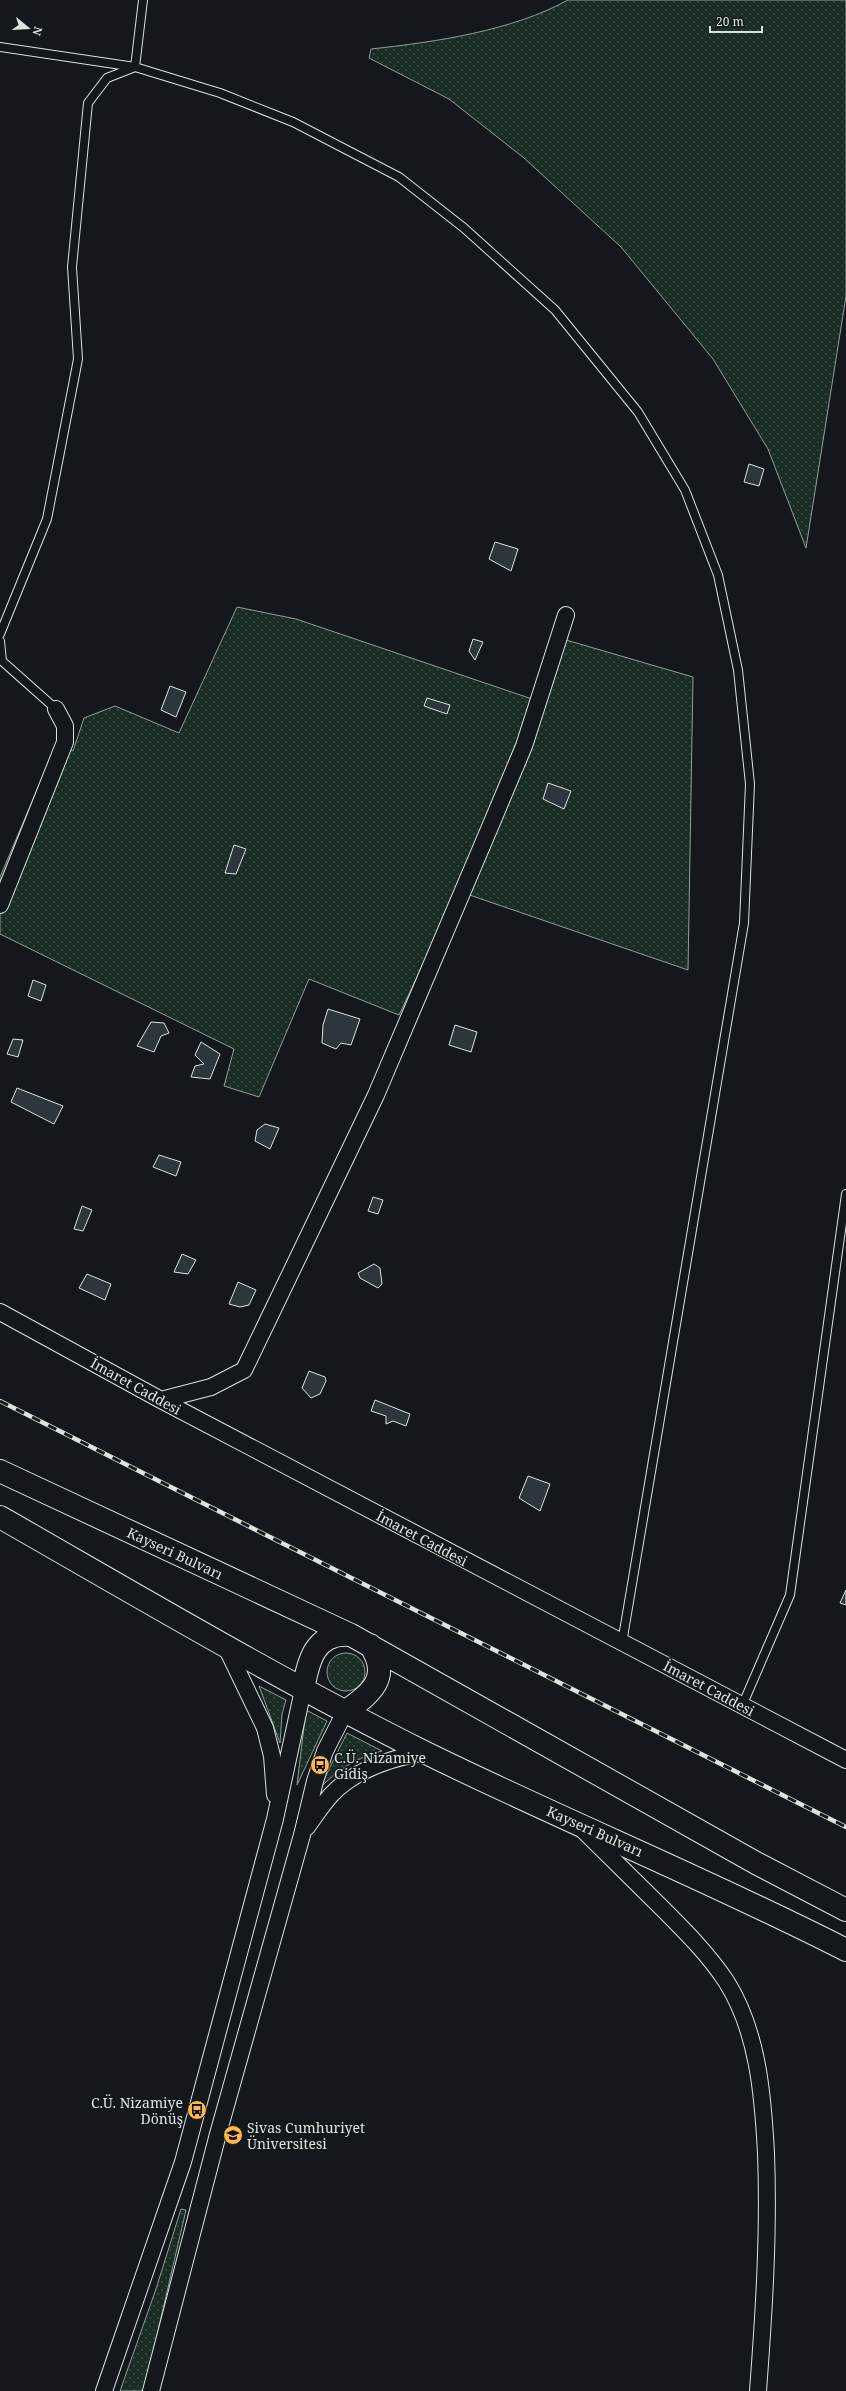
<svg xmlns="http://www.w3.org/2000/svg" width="846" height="2391" font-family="'Noto Serif',serif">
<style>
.grass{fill:url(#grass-dots);stroke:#939e99}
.building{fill:#2c363c;stroke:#d8e6dc}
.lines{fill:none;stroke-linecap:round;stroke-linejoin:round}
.lane-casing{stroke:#d8e6dc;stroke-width:10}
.street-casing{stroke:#d8e6dc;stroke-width:18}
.highway-casing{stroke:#d8e6dc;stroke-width:24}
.lane{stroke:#14181c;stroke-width:8}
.street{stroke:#14181c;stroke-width:16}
.highway{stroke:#14181c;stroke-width:22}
.rail-casing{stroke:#d8e6dc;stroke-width:4.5}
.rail{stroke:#14181c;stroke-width:3;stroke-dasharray:9;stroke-linecap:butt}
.labels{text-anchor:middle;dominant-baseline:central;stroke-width:3;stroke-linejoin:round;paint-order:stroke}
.street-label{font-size:14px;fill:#d8e6dc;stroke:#14181c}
.poi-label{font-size:14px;fill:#d8e6dc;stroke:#14181c;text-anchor:start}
</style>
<defs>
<pattern id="grass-dots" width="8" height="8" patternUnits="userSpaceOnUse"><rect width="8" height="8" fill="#1a2d24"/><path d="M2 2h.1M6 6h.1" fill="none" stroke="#3b4b43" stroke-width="1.8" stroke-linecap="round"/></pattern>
</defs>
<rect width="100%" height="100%" fill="#14181c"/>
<path class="grass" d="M 568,0 L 846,0 L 846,296 L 806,548 L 768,449 L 713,359 L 621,247 L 524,158 L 449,99 L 369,58 L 371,49 C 435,42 512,31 568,0 Z
M 237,607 L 296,619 L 535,700 L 566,640 L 693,677 L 688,970 L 458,891 L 399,1015 L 309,979 L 259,1097 L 224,1086 L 234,1049 L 0,934 L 0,877 L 57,743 L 73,751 L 84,718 L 115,706 L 179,733 Z
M327 1672a19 19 0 1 1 38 0a19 19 0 1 1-38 0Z
M 259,1686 L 286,1700 L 282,1714 L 280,1743 Z
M 306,1710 L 327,1721 L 297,1785 Z
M 347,1733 L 382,1751 C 356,1758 337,1770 319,1789 Z
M 181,2209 L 186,2210 L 144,2391 L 120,2391 L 156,2289 Z"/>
<path class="building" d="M 749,464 L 764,469 L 759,486 L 744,482 Z
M 495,542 L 518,549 L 511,571 L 489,559 Z
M 473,639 L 483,642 L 475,660 L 469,651 Z
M 170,686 L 186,692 L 176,717 L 161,710 Z
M 427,698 L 450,705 L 447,714 L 424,706 Z
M 548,783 L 571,791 L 564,809 L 543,799 Z
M 234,845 L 246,849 L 236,874 L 225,873 Z
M 33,980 L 46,985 L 41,1001 L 28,996 Z
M 328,1009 L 360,1019 L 351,1045 L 341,1043 L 336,1049 L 322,1043 L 323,1025 Z
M 151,1022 L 164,1023 L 169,1033 L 161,1036 L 154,1052 L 137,1046 Z
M 455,1025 L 477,1032 L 471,1052 L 449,1045 Z
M 13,1039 L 23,1040 L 18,1057 L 7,1054 Z
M 201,1042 L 220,1054 L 210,1079 L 191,1077 L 195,1066 L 204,1064 L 195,1055 Z
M 17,1088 L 63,1106 L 54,1124 L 11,1102 Z
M 265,1124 L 279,1128 L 270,1149 L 255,1141 L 257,1130 Z
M 159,1155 L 181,1162 L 176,1176 L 153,1167 Z
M 373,1197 L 383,1200 L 378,1214 L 368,1211 Z
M 82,1206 L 92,1210 L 83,1231 L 74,1229 Z
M 182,1254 L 196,1260 L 188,1274 L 174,1272 Z
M 374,1264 L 380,1268 L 382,1284 L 378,1288 L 360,1278 L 358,1273 Z
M 87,1274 L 111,1284 L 105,1300 L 79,1288 Z
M 238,1282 L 256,1290 L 249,1305 L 240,1307 L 229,1304 Z
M 309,1371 L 325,1377 L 326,1381 L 320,1394 L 311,1398 L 302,1388 Z
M 375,1400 L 410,1414 L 406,1426 L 393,1421 L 386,1424 L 386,1416 L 371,1411 Z
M 528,1476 L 550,1484 L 540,1511 L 519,1498 Z
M 846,1590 L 846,1605 L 840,1603 Z"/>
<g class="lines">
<g class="lane-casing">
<path id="lane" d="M 0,47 L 135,67 L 220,93 L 293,122 L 399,177 L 464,228 L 555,310 L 638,412 L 685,490 L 718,575 L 738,670 L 750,784 L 744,923 L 622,1643
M 0,634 L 47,519 L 78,359 L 72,267 L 88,103 L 107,78 L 135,67 L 143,0
M 0,641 L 2,661 L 56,709
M 742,1706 L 790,1595 L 846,1194"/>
</g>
<g class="street-casing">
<path id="street" d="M 0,905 L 65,742 L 65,726 L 56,709
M 0,1312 L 161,1400 L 846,1760
M 161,1400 L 211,1387 L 244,1370 L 376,1095 L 490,827 L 524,746 L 566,615
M 226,1647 L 265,1728 L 272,1756 L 275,1795
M 307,1827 C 315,1816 322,1805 331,1795 C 355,1769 392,1758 425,1752
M 584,1831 C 610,1857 636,1882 662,1908 C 685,1931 708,1954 726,1981 C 758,2031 763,2096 766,2153 C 769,2233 764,2311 758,2391
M 104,2391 L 183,2162 L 275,1819 L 303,1690
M 151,2391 L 218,2134 L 302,1835 L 315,1781 L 325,1751 L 345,1712"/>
</g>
<g class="highway-casing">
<path id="highway" d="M 0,1471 L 351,1635
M 0,1517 C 140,1597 278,1679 422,1751 C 562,1820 707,1879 846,1950
M 303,1690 C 308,1661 315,1631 351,1635 L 756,1863 L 846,1910
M 345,1712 C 371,1693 392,1678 370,1645"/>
</g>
<use href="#lane" class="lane"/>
<use href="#street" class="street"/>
<use href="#highway" class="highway"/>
<g class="rail-casing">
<path id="rail" d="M 0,1401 L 846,1827"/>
</g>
<use href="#rail" class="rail"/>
</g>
<defs>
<g id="bus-disc" transform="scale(1)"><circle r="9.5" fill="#ffb74d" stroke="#14181c"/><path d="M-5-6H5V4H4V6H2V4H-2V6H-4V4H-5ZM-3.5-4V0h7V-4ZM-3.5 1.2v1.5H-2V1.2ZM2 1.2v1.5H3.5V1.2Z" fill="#111"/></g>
<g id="university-disc" transform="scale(1)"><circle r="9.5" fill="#ffb74d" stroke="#14181c"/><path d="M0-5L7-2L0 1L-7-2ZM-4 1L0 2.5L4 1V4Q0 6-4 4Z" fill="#111"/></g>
</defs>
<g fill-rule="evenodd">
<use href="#bus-disc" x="320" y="1765"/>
<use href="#bus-disc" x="197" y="2110"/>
<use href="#university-disc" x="233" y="2135"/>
</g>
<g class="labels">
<g class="street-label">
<text transform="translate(136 1386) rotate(29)">İmaret Caddesi</text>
<text transform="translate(422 1538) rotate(28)">İmaret Caddesi</text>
<text transform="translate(175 1553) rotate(25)">Kayseri Bulvarı</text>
<text transform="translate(709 1688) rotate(28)">İmaret Caddesi</text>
<text transform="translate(595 1831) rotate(24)">Kayseri Bulvarı</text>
</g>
<g class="poi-label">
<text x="334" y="1757">C.Ü. Nizamiye<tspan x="334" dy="16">Gidiş</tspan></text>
<text x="183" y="2102" text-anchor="end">C.Ü. Nizamiye<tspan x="183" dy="16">Dönüş</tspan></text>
<text x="247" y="2127">Sivas Cumhuriyet<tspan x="247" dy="16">Üniversitesi</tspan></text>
</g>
</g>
<g transform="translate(28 28) rotate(108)" stroke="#14181c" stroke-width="3" paint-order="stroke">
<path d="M0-3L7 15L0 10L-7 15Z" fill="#d8e6dc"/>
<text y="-6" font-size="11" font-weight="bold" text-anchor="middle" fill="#d8e6dc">N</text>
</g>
<path d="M710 26v6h52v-6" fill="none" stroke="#d8e6dc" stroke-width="2"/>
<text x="716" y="26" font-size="12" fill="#d8e6dc" stroke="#14181c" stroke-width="3" paint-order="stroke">20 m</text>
</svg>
